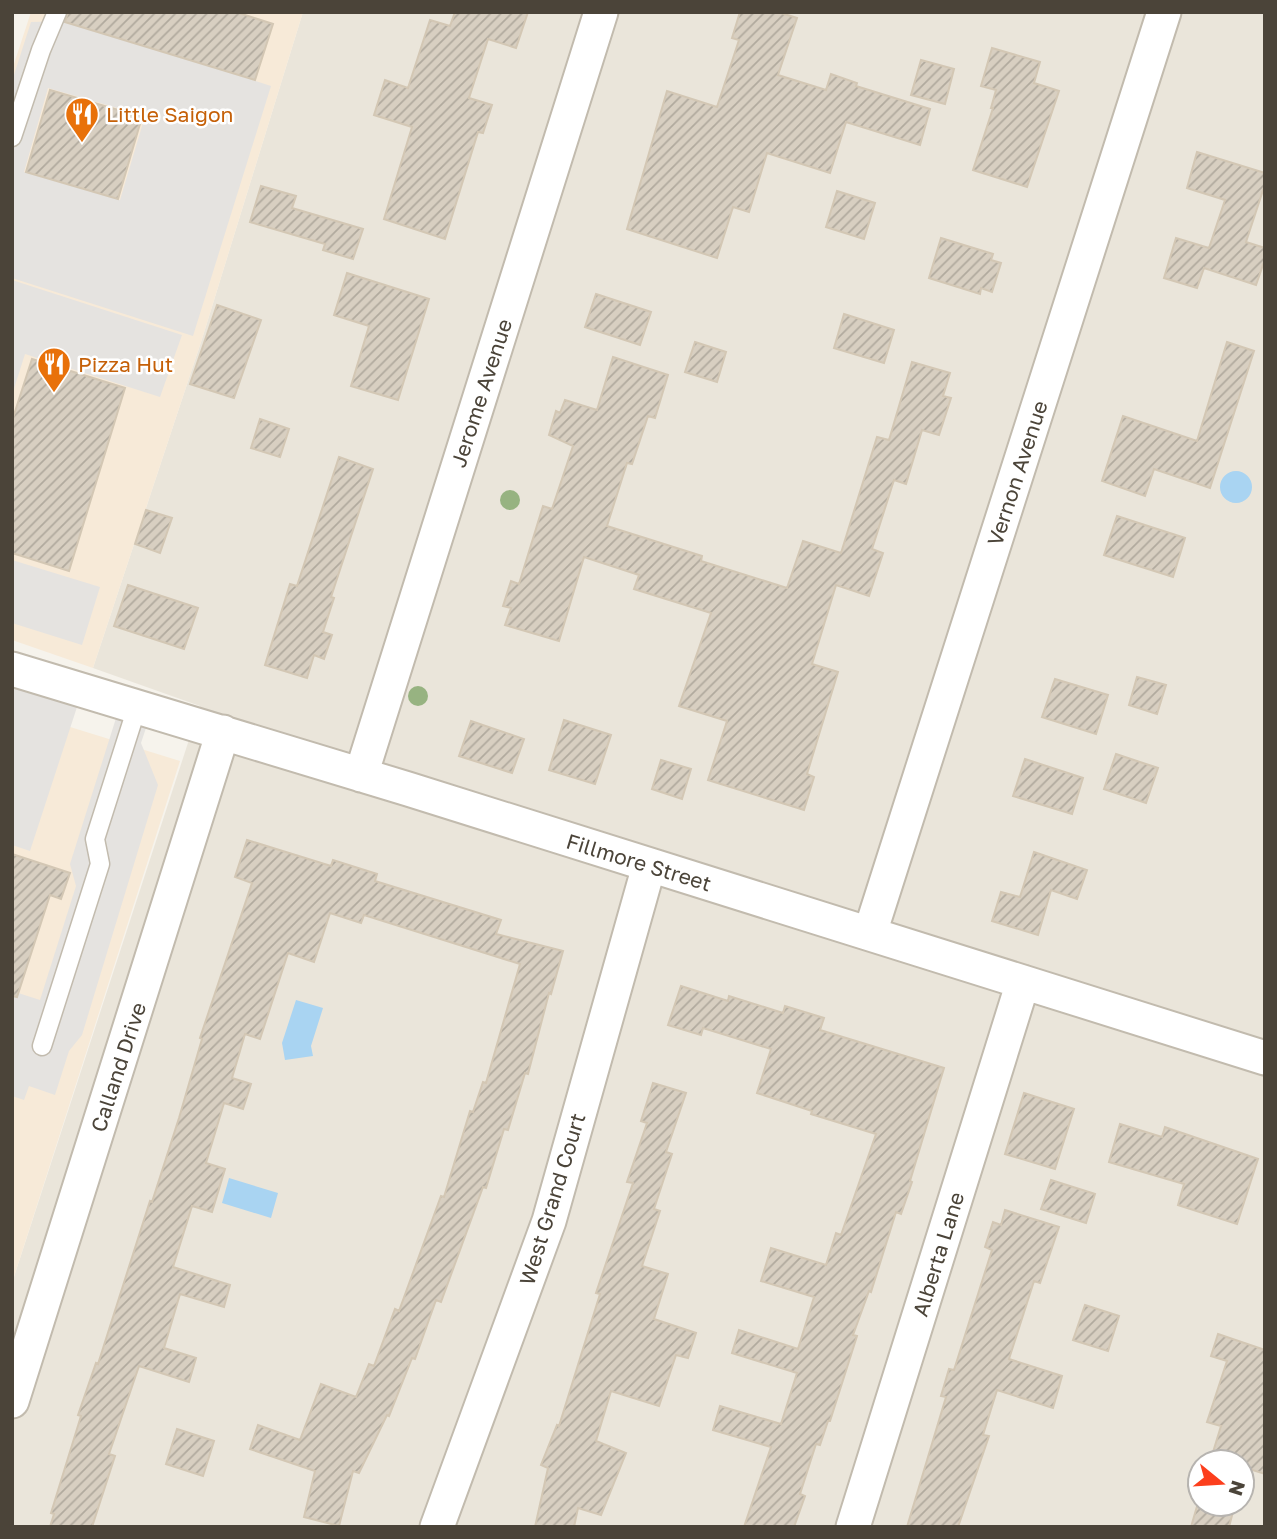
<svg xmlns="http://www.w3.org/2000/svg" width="1277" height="1539" font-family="'Golos Text',sans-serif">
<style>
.residential{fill:#eae5da;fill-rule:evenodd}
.commercial{fill:#f7ead8}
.parking{fill:#e5e3e0;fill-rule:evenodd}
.water{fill:#a9d4f2}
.building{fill:url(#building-hatch);stroke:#d3c7b4;stroke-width:2}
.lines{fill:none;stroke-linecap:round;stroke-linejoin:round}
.lane-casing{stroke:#c2bbae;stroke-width:21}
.street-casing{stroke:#c2bbae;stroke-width:37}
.lane{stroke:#fff;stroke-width:18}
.street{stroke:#fff;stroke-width:33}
.tree{fill:#97b381}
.labels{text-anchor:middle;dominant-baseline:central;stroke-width:5;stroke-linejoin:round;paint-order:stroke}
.food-label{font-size:21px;fill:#c56008;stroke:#fff;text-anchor:start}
.street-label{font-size:21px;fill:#4b4439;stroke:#fff}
</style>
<defs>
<pattern id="building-hatch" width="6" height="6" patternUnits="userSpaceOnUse" patternTransform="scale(1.75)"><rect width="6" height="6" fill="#d8cfc1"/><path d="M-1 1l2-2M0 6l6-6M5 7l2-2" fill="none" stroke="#b1aa9e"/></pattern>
</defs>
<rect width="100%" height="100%" fill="#f6f3ec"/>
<path class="residential" d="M 303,12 L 1265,12 L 1265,1527 L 12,1527 L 12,1283 L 200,706 L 93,668 L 202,339 ZM 1200,1462 L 1242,1462 L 1242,1504 L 1200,1504 Z"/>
<path class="commercial" d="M 31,12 L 303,12 L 202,339 L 93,668 L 12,640 L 12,70 Z
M 12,709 L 180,761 L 12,1283 Z"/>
<path class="parking" d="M 71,21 L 271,86 L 193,336 L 12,278 L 12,81 L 31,22 ZM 48,88 L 145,116 L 120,200 L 24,172 Z
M 12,280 L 182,335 L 160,397 L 25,354 L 12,395 Z
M 12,560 L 100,587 L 82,645 L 12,623 Z
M 12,687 L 78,704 L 30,851 L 12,845 Z
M 117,715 L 147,725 L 141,743 L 158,785 L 82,1035 L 69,1051 L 55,1095 L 29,1086 L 24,1100 L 12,1096 L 12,991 L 40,1000 L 76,886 L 70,864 Z"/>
<path class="water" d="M1220 487a16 16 0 1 1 32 0a16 16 0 1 1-32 0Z
M 296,1000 L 323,1008 L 311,1046 L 313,1056 L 285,1060 L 282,1043 Z
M 229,1178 L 278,1193 L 271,1218 L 222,1203 Z"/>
<path class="building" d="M 68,12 L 236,12 L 273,24 L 255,80 L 65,22 Z
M 455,12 L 528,12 L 516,48 L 488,39 L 469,98 L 492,105 L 483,133 L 478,132 L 445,239 L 384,219 L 412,127 L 374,115 L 385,80 L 408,88 L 430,20 L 450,26 Z
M 740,12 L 778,12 L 797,18 L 778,75 L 826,90 L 831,74 L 857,83 L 856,86 L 930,109 L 920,145 L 846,122 L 830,173 L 767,153 L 749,212 L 733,207 L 717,258 L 627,229 L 667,91 L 717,107 L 739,40 L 732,38 Z
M 992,48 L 1040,62 L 1034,83 L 1059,91 L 1027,187 L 973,170 L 993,108 L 991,108 L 996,90 L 981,86 Z
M 921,60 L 954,69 L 945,104 L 911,95 Z
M 50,90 L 142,117 L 118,199 L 26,172 Z
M 1197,152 L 1265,173 L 1265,184 L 1246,242 L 1265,248 L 1265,259 L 1256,285 L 1204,268 L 1197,288 L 1164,278 L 1176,238 L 1209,248 L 1225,200 L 1187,188 Z
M 261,186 L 296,196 L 292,208 L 363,229 L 353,259 L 323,250 L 325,244 L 250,222 Z
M 837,191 L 875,203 L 864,239 L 826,227 Z
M 941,238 L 993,254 L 991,260 L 1001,263 L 992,292 L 981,288 L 980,294 L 929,278 Z
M 347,273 L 429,299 L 398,400 L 351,386 L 369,326 L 334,315 Z
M 596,294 L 651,312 L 640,345 L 585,327 Z
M 217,305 L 261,320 L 234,398 L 190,384 Z
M 844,314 L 894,330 L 884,363 L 834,348 Z
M 695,342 L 726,352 L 717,382 L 685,372 Z
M 1227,342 L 1254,351 L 1210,488 L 1154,469 L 1145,496 L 1102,481 L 1123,416 L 1197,441 Z
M 613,357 L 668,375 L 655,418 L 648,416 L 632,464 L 627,463 L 607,526 L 702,556 L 701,561 L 787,588 L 803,541 L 841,553 L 877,437 L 889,440 L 912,362 L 950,373 L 943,396 L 951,398 L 939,435 L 922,430 L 906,484 L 894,480 L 872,549 L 883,553 L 869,596 L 836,585 L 812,664 L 838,672 L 807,774 L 814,777 L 804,810 L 708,780 L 727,721 L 679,706 L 711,613 L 634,589 L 639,575 L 584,557 L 559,641 L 505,625 L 511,608 L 503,606 L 511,581 L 519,584 L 543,506 L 552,509 L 573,446 L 549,435 L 556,411 L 560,413 L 565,400 L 597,410 Z
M 32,359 L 125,388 L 69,571 L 12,553 L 12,421 Z
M 260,419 L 289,429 L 280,457 L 251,448 Z
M 339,457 L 373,469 L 331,597 L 334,598 L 323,632 L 332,635 L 324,659 L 314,655 L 307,678 L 265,665 L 290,584 L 297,586 Z
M 146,510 L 172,518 L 160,553 L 135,544 Z
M 1117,516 L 1185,538 L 1173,577 L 1104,555 Z
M 128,585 L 198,608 L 184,649 L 114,626 Z
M 1137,677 L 1166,685 L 1157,714 L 1129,705 Z
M 1055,679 L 1108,695 L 1096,734 L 1042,717 Z
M 564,720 L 611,735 L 595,784 L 549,770 Z
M 471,721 L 524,739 L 512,773 L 459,756 Z
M 1116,754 L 1158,768 L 1146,803 L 1104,789 Z
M 1025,759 L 1083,778 L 1072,814 L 1013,796 Z
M 661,760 L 691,769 L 682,799 L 652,789 Z
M 247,840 L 331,866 L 333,860 L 377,874 L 375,881 L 501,920 L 496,934 L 563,951 L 551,994 L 549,993 L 528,1074 L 525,1073 L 508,1130 L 504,1129 L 486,1188 L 483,1187 L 441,1302 L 436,1300 L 415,1359 L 412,1358 L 389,1416 L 387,1415 L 359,1473 L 353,1471 L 339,1526 L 304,1517 L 315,1471 L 250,1449 L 258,1425 L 300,1440 L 321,1384 L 356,1397 L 369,1364 L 374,1366 L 395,1309 L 399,1311 L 441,1196 L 444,1197 L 470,1111 L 473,1112 L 483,1082 L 486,1083 L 520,964 L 364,915 L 361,923 L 330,913 L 314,962 L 288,953 L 260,1039 L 245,1034 L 232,1078 L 251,1084 L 243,1109 L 224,1103 L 206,1163 L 225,1169 L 212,1212 L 192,1206 L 173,1267 L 230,1285 L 224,1307 L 180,1294 L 164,1348 L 196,1358 L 189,1382 L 139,1366 L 109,1454 L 115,1456 L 92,1527 L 50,1527 L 54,1514 L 51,1513 L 81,1416 L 78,1415 L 96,1363 L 98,1364 L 150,1201 L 152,1202 L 179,1118 L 202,1039 L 200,1038 L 252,883 L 235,877 Z
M 1034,852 L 1087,870 L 1077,899 L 1051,890 L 1038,935 L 992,921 L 1001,892 L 1020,897 Z
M 12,854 L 70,873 L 61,899 L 50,895 L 17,997 L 12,996 Z
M 681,986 L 728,1001 L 729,996 L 783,1013 L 785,1006 L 824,1018 L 820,1030 L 944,1068 L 910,1181 L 912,1182 L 901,1214 L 896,1212 L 871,1292 L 869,1291 L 853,1335 L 857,1336 L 830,1421 L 828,1421 L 820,1445 L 816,1444 L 800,1494 L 805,1496 L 794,1527 L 744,1527 L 771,1447 L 713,1430 L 720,1406 L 781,1424 L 797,1373 L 732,1353 L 739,1330 L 798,1349 L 814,1297 L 761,1281 L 771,1248 L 826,1265 L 836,1233 L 841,1235 L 876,1134 L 811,1114 L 812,1111 L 757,1093 L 771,1049 L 703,1028 L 701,1035 L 668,1025 Z
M 653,1083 L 686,1093 L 666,1152 L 672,1154 L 654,1209 L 660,1211 L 642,1266 L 668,1274 L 654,1319 L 696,1333 L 688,1358 L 676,1355 L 659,1406 L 611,1391 L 596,1441 L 626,1453 L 601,1515 L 578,1508 L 574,1527 L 535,1527 L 548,1468 L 541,1465 L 557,1425 L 559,1426 L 600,1294 L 596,1293 L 633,1183 L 627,1182 L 647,1123 L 641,1121 Z
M 1024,1093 L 1074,1109 L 1055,1169 L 1005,1154 Z
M 1120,1124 L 1162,1137 L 1165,1127 L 1258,1159 L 1237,1224 L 1178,1205 L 1184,1184 L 1109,1162 Z
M 1051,1180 L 1095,1194 L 1086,1223 L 1041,1209 Z
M 1005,1210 L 1059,1227 L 1040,1283 L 1034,1281 L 1009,1359 L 1062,1376 L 1053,1408 L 997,1390 L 983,1435 L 989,1436 L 958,1527 L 907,1527 L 946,1397 L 941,1396 L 949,1369 L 954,1370 L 992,1250 L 985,1247 L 993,1222 L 1001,1225 Z
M 1085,1305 L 1119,1316 L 1108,1351 L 1073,1340 Z
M 1218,1334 L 1265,1350 L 1265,1474 L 1246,1468 L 1242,1482 L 1242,1462 L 1210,1462 L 1221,1426 L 1207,1422 L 1227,1361 L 1211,1356 Z
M 177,1429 L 214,1441 L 203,1476 L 166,1464 Z
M 1200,1496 L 1200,1504 L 1235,1504 L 1229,1527 L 1191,1527 Z"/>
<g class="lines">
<g class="lane-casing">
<path id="lane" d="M 12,137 L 41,50 L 57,12
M 42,1046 L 100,864 L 95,839 L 137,707"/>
</g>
<g class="street-casing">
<path id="street" d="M 12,669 L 408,789 L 1265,1058
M 361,775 L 601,12
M 870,933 L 1164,12
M 12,1401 L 223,732
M 437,1527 L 549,1221 L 649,866
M 853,1527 L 1023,982"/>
</g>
<use href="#lane" class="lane"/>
<use href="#street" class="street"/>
</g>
<g class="tree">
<circle cx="510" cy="500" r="10"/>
<circle cx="418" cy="696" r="10"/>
</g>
<defs>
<g id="restaurant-pin" transform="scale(1.75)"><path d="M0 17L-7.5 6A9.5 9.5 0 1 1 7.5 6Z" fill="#e8710a" stroke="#fff"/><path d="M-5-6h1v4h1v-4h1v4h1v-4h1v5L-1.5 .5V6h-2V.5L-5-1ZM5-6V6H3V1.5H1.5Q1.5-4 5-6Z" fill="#fff"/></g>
</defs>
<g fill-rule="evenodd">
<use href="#restaurant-pin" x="82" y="114"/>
<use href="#restaurant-pin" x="54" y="364"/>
</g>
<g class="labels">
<g class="food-label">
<text x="106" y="114">Little Saigon</text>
<text x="78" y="364">Pizza Hut</text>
</g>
<g class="street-label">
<text transform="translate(481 393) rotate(-72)">Jerome Avenue</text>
<text transform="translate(1017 473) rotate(-72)">Vernon Avenue</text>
<text transform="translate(639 862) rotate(17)">Fillmore Street</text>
<text transform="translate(118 1067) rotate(-72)">Calland Drive</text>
<text transform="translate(552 1199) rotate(-73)">West Grand Court</text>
<text transform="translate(938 1254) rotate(-73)">Alberta Lane</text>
</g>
</g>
<rect width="1277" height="1539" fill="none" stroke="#4b4439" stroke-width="28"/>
<g transform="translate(1221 1483) rotate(108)"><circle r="33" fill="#ffffff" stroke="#b7b4b0" stroke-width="2"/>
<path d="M0-5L12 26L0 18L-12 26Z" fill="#fc3f1d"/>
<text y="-10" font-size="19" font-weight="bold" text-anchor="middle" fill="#4b4439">N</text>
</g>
</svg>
